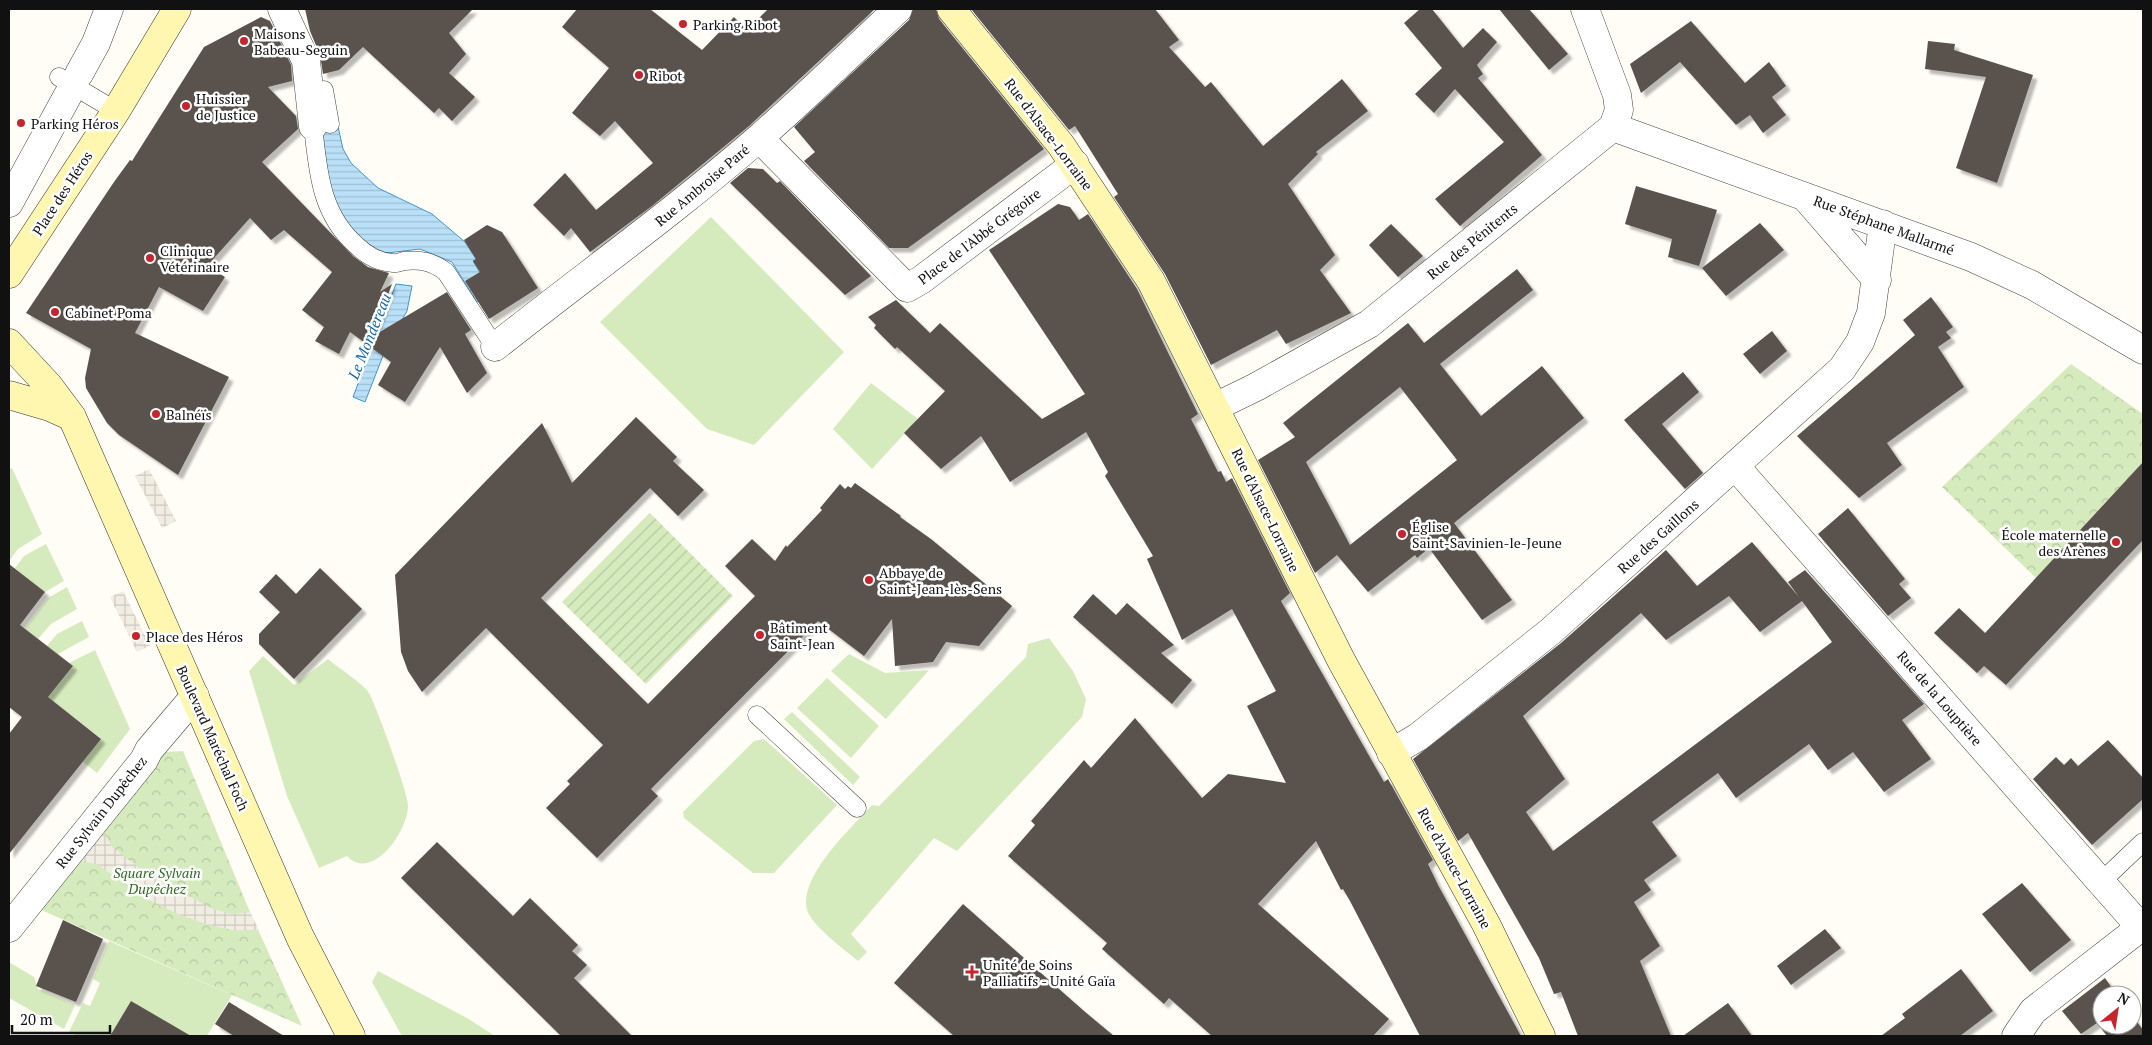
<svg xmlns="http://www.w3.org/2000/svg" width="2152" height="1045" font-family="'PT Serif',serif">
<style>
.grass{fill:#d5ebbd}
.park{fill:url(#park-crowns)}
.garden{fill:url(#garden-furrows)}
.plaza{fill:url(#plaza-grid)}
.water{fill:url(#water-rules);stroke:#3f96cf}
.building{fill:#5a524d;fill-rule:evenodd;filter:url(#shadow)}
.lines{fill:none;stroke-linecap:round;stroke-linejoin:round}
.lane-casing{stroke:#444;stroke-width:19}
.street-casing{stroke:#444;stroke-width:29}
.secondary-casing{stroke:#333;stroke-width:29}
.lane{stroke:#fff;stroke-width:18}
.street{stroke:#fff;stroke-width:28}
.secondary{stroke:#fff6b0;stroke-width:28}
.poi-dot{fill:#c4262e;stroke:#fff;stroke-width:2}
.labels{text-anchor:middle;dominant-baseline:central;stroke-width:5;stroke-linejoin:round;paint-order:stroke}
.poi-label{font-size:14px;fill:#111;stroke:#fff;text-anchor:start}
.street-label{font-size:14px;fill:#111;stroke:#fff}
.park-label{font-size:14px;font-style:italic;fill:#2f6b1f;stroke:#fff}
.water-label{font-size:15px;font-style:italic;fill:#1768a6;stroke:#fff}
</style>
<defs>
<pattern id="park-crowns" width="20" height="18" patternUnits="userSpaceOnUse" patternTransform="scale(1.25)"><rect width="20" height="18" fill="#d5ebbd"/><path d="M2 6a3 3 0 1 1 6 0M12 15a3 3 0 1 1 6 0" fill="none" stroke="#b6c8a1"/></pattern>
<pattern id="garden-furrows" width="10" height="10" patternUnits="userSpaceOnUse" patternTransform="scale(1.25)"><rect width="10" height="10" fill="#d5ebbd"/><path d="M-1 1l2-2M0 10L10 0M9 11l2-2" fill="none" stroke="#b6c8a1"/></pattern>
<pattern id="plaza-grid" width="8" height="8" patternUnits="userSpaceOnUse" patternTransform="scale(1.25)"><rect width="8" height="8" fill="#f1ede2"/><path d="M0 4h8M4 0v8" fill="none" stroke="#cecac1"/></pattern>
<pattern id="water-rules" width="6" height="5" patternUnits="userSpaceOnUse" patternTransform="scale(1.25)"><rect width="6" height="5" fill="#b9e0f7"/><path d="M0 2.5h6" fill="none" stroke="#9ebfd3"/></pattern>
<filter id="shadow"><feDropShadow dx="4.5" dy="4.5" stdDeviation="1" flood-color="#0004"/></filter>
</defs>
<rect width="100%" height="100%" fill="#fffdf5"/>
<path class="grass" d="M 711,217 L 844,352 L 754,445 L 707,429 L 600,322 Z
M 871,383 L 918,419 L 872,469 L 833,429 Z
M 12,468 L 42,534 L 18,549 L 9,561 L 9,469 Z
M 46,544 L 64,581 L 45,592 L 15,568 L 24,556 Z
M 67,587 L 77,609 L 51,624 L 38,639 L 25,629 L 48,598 Z
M 82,621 L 89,637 L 58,654 L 47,646 L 57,634 Z
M 1049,638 L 1073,671 L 1086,699 L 1082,717 L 957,851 L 934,838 L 851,934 L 867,952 L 858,961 C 845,950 812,926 807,910 C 798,877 851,828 872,805 L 879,806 L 1026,657 L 1028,644 Z
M 95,650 L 130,729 L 97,773 L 83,762 L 101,738 L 48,697 L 73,667 L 69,663 Z
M 849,654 L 885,673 L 929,670 L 886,719 L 831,671 Z
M 263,656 L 294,685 L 328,659 C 338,668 363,683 369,693 C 377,708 407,790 408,805 C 409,830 372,883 347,856 L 319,868 L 287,796 L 249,671 Z
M 827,678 L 879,726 L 851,758 L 797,708 Z
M 792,712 L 860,777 L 853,785 L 784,719 Z
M 764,739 L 837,805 L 774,873 L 753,873 L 684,818 L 683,812 L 754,741 Z
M 109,941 L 232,995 L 207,1036 L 178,1036 L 181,1031 L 131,1001 L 110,1036 L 78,1036 L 69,1032 L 83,1003 L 90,1006 L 100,983 L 93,979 Z
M 9,962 L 34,977 L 38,989 L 75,1005 L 64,1029 L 9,998 Z
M 378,971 L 467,1018 L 495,1036 L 402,1036 L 372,982 Z"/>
<path class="park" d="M 2071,364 L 2143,414 L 2143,462 L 2036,578 L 1942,487 Z
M 183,751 L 250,912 L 302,1026 L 39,909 L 166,752 Z"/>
<path class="garden" d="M 650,513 L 733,596 L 646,684 L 562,602 Z"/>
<path class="plaza" d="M 149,469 L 176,521 L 162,528 L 135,476 Z
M 123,591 L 150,646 L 137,652 L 110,597 Z
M 103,830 L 112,847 L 148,875 L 213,909 L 232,914 L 250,912 L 259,930 L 233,930 L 209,925 L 180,915 L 137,894 L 99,865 L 78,860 Z"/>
<path class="water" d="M 337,122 L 343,149 L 351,163 L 378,188 L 432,214 L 465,242 L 476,259 L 473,261 L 491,291 L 477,302 L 452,262 L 420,249 L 379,254 C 371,248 362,242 355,234 C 327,204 326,164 322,126 Z
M 396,284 L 412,286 L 407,311 L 386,348 L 365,402 L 353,397 Z"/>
<path class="building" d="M 305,9 L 473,9 L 449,33 L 466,54 L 449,73 L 475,97 L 452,121 L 439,108 L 434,113 L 363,47 L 339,70 L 323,74 L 320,55 L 310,31 Z
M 577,9 L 650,9 L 702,50 L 734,17 L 747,30 L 768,9 L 875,9 L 749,126 L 652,206 L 590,252 L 571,228 L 564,236 L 533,205 L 565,173 L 596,210 L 653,163 L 615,121 L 600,136 L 572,113 L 609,68 L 562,27 Z
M 913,9 L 936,9 L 939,19 L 1044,149 L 908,248 L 889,248 L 804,161 L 815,152 L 794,127 L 909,20 Z
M 971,9 L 1155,9 L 1179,40 L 1169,47 L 1205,87 L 1211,82 L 1263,146 L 1342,79 L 1368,111 L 1316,152 L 1318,154 L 1288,184 L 1335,255 L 1320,270 L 1351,313 L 1286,344 L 1277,330 L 1211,365 L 1165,274 L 1114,197 L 1118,194 L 1075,126 L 1069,130 Z
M 1420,9 L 1432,9 L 1463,48 L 1483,28 L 1497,42 L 1477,65 L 1483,74 L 1478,78 L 1542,155 L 1460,226 L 1435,199 L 1504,142 L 1455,89 L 1434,113 L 1415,94 L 1442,68 L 1404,23 Z
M 1499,9 L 1529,9 L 1568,54 L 1549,70 Z
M 261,17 L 270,21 L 291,65 L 292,81 L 268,87 L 296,116 L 298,129 L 262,162 L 353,256 L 368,267 L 389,273 L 380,292 L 392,284 L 373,336 L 447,292 L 471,330 L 465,334 L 487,373 L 467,393 L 440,347 L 405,402 L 378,385 L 391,362 L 350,332 L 339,354 L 315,341 L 324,327 L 302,310 L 332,272 L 284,230 L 271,240 L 250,218 L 207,266 L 225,277 L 203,311 L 159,287 L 135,333 L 229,377 L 178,475 L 119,435 L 107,423 L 86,388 L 85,378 L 91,349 L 26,313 L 114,182 L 130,160 L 132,161 L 204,47 Z
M 1691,21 L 1745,83 L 1769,62 L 1786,86 L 1772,97 L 1786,115 L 1763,133 L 1750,115 L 1736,125 L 1680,62 L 1641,93 L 1630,64 Z
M 1928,41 L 1955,44 L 1954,50 L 2033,75 L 1997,183 L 1956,168 L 1986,77 L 1925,69 Z
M 748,168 L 763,169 L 777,183 L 780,181 L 871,276 L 845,295 L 730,183 Z
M 1636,186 L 1717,210 L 1699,266 L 1668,257 L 1672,239 L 1625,224 Z
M 1058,204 L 1070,207 L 1079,220 L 1088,214 L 1137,289 L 1198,414 L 1191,419 L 1218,472 L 1221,471 L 1226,482 L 1232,478 L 1290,593 L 1281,601 L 1384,782 L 1388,779 L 1433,860 L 1428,864 L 1438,885 L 1521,1036 L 1420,1036 L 1350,901 L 1343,889 L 1341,890 L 1316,841 L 1258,904 L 1389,1019 L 1373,1036 L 1212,1036 L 1169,998 L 1164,1004 L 1102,949 L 1107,943 L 1008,856 L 1035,825 L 1031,821 L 1084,760 L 1091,768 L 1135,718 L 1202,798 L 1228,774 L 1286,783 L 1247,706 L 1276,691 L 1232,609 L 1182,640 L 1147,559 L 1153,556 L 1105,476 L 1108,472 L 1086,432 L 1010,482 L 981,436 L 941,469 L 904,433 L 945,391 L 897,347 L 895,349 L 874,328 L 876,325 L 868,317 L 896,300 L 930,333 L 940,323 L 1042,419 L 1085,394 L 989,250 Z
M 1760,223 L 1784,250 L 1726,296 L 1702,268 Z
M 1391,224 L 1423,256 L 1398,277 L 1369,245 Z
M 487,225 L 502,232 L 538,288 L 489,319 L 465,281 L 480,272 L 473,261 L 476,259 L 464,240 Z
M 1517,269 L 1533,290 L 1440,364 L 1481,416 L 1542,366 L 1584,418 L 1454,523 L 1512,600 L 1482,620 L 1429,548 L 1417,558 L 1415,555 L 1368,592 L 1337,555 L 1315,573 L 1258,460 L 1295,437 L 1283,423 L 1408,323 L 1424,343 ZM 1400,387 L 1457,460 L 1350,545 L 1306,462 Z
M 1931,297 L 1953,327 L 1946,332 L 1951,338 L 1938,347 L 1964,387 L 1887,443 L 1902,465 L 1859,498 L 1797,436 L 1915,335 L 1903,320 Z
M 1772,331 L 1787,351 L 1760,374 L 1743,354 Z
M 1683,372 L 1699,392 L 1662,424 L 1703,473 L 1685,489 L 1624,420 Z
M 636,417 L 677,457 L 673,461 L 704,490 L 678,516 L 650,488 L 541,598 L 648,704 L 755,596 L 725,566 L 752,539 L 775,561 L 786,545 L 787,547 L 822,510 L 820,508 L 840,484 L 845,489 L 848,486 L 851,488 L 855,483 L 901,516 L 900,517 L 931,539 L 1012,606 L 979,646 L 946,642 L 933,662 L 895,666 L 892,619 L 864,656 L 818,621 L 651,789 L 658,796 L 597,858 L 546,808 L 570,784 L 567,781 L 603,745 L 486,628 L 422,692 L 408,671 L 401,652 L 395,575 L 542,423 L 572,483 Z
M 2143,462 L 2143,540 L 2006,685 L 1984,666 L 1977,673 L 1934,633 L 1959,608 L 1985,633 Z
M 1848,508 L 1905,579 L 1899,584 L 1911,598 L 1888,616 L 1818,534 Z
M 1752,542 L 1799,597 L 1788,582 L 1805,570 L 1924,704 L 1902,720 L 1931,759 L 1884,792 L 1853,752 L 1828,770 L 1809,744 L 1736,798 L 1718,773 L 1652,822 L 1677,856 L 1644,880 L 1651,890 L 1634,902 L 1660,946 L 1640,961 L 1671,1036 L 1578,1036 L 1561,992 L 1554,994 L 1539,958 L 1468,833 L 1458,841 L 1413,759 L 1561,643 L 1666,550 L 1697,586 ZM 1729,596 L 1760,632 L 1802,601 L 1832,642 L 1553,851 L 1526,812 L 1565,779 L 1523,716 L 1641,613 L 1666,640 Z
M 9,564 L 45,592 L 20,625 L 73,666 L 48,697 L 101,739 L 9,854 L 9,734 L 22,717 L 9,707 Z
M 320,568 L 362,609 L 294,679 L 259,644 L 259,634 L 280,612 L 259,592 L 276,574 L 296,594 Z
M 1093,594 L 1116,615 L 1127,603 L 1174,645 L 1161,653 L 1192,680 L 1172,704 L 1073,617 Z
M 2108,740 L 2143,778 L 2143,799 L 2092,845 L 2033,779 L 2056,757 L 2064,765 L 2071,758 L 2078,766 Z
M 437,842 L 513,916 L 530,898 L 578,945 L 572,951 L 587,965 L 574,978 L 632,1036 L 561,1036 L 401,878 Z
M 2022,883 L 2071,940 L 2030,972 L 1982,914 Z
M 963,904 L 1084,1011 L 1114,1036 L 954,1036 L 894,983 Z
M 63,920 L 103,939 L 76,1002 L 36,986 Z
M 1825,929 L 1841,948 L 1791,985 L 1777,966 Z
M 1961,969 L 1993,1011 L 1960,1036 L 1881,1036 L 1905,1018 L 1902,1014 Z
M 2105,978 L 2117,995 L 2102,995 L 2102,1025 L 2132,1025 L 2132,1015 L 2143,1030 L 2143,1036 L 2107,1036 L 2097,1023 L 2081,1034 L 2062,1011 Z
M 131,1001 L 191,1036 L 110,1036 Z
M 229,1002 L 284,1036 L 234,1036 L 215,1024 Z
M 1728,1003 L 1752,1036 L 1683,1036 Z"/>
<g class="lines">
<g class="lane-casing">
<path id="lane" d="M 59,77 L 116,111
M 324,90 L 330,124
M 313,126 C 318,170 320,213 356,245 C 366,255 378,262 393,263 C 396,264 400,262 404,261 C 421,259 433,262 446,272 L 495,347
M 757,715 L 857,808
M 2101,882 L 2143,842"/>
</g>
<g class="street-casing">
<path id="street" d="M 282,9 L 306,61 L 313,126
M 79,74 L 96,43 L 109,9
M 1613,127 L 1971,257 L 2032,285 L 2143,350
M 759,138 L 907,288 L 921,280 L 1075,164
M 1806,198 L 1877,280
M 9,203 L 68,95
M 495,347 C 583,277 674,212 759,138 C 807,96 852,52 898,9
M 1215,407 L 1256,387 L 1369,324 L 1613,127 L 1619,110 L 1617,95 L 1585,9
M 1736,467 L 2143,930
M 1391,753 L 1418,737 L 1551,631 L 1842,369 L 1860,342 L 1871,313 L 1883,224
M 9,928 L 144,760 L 149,750 L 195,696
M 2016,1036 L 2033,1011 L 2141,927"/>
</g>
<g class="secondary-casing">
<path id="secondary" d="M 951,9 L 1061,145 L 1151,281 L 1341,660 L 1486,924 L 1541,1036
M 9,274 L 116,111 L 177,9
M 9,343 L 48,385 L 72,417 L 300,937 L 351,1036
M 9,395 L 50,407 L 72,417"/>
</g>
<use href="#lane" class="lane"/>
<use href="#street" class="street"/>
<use href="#secondary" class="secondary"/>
</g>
<g class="poi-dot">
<circle cx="683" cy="24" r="5"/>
<circle cx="244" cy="41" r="5"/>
<circle cx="639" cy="75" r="5"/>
<circle cx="186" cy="106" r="5"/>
<circle cx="21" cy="123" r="5"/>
<circle cx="150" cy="258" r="5"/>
<circle cx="55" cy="312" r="5"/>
<circle cx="156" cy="414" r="5"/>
<circle cx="1402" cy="534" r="5"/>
<circle cx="2116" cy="542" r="5"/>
<circle cx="869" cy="580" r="5"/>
<circle cx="760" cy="635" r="5"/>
<circle cx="136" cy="636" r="5"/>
<path d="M969.5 964.5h5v5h5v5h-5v5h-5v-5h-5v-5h5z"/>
</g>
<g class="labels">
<g class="poi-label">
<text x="693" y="24">Parking Ribot</text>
<text x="254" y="33">Maisons<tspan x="254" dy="16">Babeau-Seguin</tspan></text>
<text x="649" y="75">Ribot</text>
<text x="196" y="98">Huissier<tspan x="196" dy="16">de Justice</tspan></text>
<text x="31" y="123">Parking Héros</text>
<text x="160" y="250">Clinique<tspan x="160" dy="16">Vétérinaire</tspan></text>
<text x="65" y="312">Cabinet Poma</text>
<text x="166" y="414">Balnéïs</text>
<text x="1412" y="526">Église<tspan x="1412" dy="16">Saint-Savinien-le-Jeune</tspan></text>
<text x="2106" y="534" text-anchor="end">École maternelle<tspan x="2106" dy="16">des Arènes</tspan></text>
<text x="879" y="572">Abbaye de<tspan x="879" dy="16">Saint-Jean-lès-Sens</tspan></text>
<text x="770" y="627">Bâtiment<tspan x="770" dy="16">Saint-Jean</tspan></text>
<text x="146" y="636">Place des Héros</text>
<text x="983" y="964">Unité de Soins<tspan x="983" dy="16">Palliatifs - Unité Gaïa</tspan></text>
</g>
<g class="street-label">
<text transform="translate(1049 134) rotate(53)">Rue d'Alsace-Lorraine</text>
<text transform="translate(702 185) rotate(-40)">Rue Ambroise Paré</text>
<text transform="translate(62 193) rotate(-57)">Place des Héros</text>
<text transform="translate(1884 225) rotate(20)">Rue Stéphane Mallarmé</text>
<text transform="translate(979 236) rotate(-37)">Place de l'Abbé Grégoire</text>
<text transform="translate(1472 241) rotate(-39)">Rue des Pénitents</text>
<text transform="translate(1266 510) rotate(64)">Rue d'Alsace-Lorraine</text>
<text transform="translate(1658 536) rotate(-42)">Rue des Gaillons</text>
<text transform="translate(1940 698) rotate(49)">Rue de la Louptière</text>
<text transform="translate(213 738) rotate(66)">Boulevard Maréchal Foch</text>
<text transform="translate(101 812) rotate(-52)">Rue Sylvain Dupêchez</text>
<text transform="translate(1455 868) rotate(61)">Rue d'Alsace-Lorraine</text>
</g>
<g class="park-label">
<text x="157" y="872">Square Sylvain<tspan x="157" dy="16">Dupêchez</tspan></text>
</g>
<g class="water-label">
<text transform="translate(369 336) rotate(-68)">Le Mondereau</text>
</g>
</g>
<rect width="2152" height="1045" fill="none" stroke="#111111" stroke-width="20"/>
<g transform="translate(2117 1010) rotate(30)"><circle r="24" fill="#ffffff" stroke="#a0a0a0"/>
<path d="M0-4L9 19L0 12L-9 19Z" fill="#c4262e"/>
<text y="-8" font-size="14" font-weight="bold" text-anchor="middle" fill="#111111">N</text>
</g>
<path d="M12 1025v8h98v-8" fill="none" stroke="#111111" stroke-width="2.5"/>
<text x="20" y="1025" font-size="15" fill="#111111" stroke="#ffffff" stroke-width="4" paint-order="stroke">20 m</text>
</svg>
